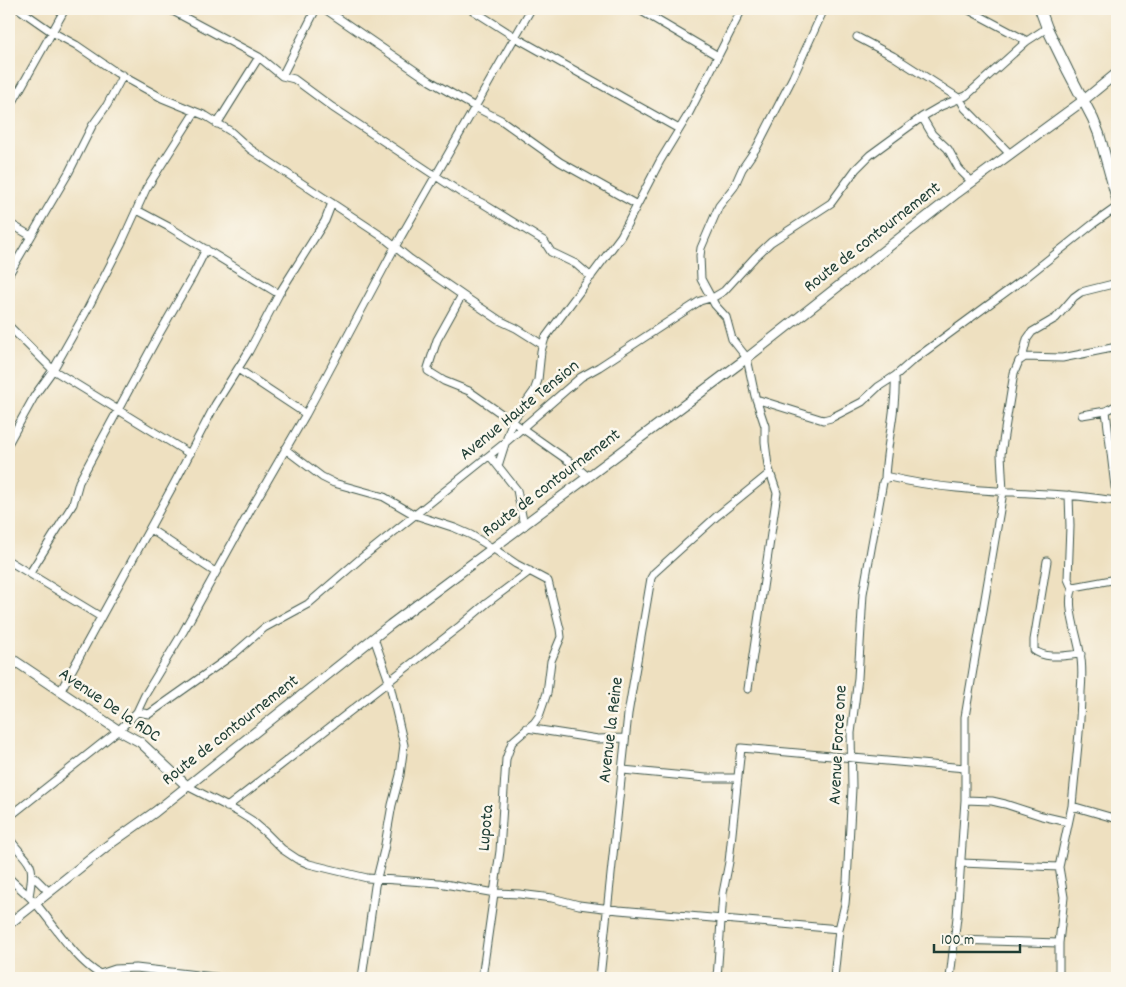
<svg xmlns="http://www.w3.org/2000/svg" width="1126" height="987" font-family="Dekko,sans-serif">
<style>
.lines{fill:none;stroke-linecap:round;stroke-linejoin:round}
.minor-casing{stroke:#3e5549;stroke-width:9}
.tertiary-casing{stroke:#3e5549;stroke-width:11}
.secondary-casing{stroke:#3e5549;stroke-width:12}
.minor{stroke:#fff;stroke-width:7}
.tertiary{stroke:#fff;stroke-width:9}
.secondary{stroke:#fff;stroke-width:10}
.labels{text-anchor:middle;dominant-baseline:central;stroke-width:5;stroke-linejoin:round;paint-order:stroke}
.street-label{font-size:18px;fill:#1f3d34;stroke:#fbf7ec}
</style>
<rect width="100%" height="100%" fill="#fbf7ec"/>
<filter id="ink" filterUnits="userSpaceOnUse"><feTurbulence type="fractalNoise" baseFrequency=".02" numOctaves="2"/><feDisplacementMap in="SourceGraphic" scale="10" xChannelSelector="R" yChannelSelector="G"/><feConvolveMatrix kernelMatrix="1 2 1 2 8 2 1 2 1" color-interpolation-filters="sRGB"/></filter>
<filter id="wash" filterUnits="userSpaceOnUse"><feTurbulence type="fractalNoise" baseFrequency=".0096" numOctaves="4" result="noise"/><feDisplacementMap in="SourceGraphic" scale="20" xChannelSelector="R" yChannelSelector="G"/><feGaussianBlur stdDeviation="1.12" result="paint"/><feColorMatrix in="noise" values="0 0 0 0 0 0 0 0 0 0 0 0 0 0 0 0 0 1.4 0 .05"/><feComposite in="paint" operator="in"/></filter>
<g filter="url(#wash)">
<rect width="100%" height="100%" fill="#eee0c0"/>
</g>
<g filter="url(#ink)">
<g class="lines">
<g class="minor-casing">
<path id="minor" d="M 19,9 L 52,32 L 76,45 L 117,73 L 162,98 L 206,116 L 230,131 L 250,149 L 383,237 L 410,259 L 462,295 L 437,340 L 428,368 L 428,371 L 444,381 L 469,391 L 573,464 L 588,477
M 169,9 L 259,57 L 282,76 L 294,79 L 332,107 L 463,194 L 482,203 L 544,241 L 551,252 L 576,264 L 591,277
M 325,9 L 430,81 L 475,107 L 501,120 L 560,162 L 637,205
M 471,9 L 515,37 L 679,129
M 638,9 L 718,56
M 967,9 L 1027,41
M 857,37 L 893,56 L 960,99 L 965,108 L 1010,154
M 282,76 L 316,9
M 9,109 L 65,9
M 922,117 L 932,134 L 948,149 L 959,169 L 972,182
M 217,124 L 259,57
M 137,210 L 169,227 L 279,294
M 9,223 L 31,236
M 9,274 L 69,172 L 92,126 L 107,105 L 123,75
M 462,295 L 499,320 L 516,328 L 543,345
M 9,326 L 53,370 L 190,454
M 1022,359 L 1027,339 L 1032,332 L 1056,318 L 1074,297 L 1081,292 L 1117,283
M 238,369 L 306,414
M 756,399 L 823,420 L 831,418 L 862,402 L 878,387 L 895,376 L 912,361 L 1025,278 L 1093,224 L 1117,207
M 1106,411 L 1115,487 L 1117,490
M 1082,415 L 1106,411 L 1117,405
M 9,442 L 35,395 L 53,370 L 86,312 L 121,244 L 146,189 L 195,112
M 285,449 L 322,477 L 334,483 L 384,497 L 415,515 L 455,528 L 471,535 L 494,549 L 516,564 L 548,581 L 560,629 L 561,637 L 551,661 L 547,693 L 539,716 L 534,723 L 512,742 L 506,759 L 500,851 L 482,978
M 490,456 L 517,490 L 524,526
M 498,466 L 512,422 L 534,391 L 538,380 L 541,351 L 545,338 L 621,236 L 660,161 L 688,115 L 742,9
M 885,479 L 889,477 C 947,491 1005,491 1064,495 C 1082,496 1100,499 1117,501
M 1069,495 L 1070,526 L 1068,579 L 1072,588
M 150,529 L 215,572
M 9,561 L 101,617
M 1047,561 L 1034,640 L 1034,650 C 1046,660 1066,655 1081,654
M 30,573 L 73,504 L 79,482 L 158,336 L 193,275 L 206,249
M 1117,579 L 1074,587 C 1064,601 1078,637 1080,653 C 1083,666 1082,679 1081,692 C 1081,730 1075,768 1072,806 L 1117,819
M 748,689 L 777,493 L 768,466 L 765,442 L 765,426 L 755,396 L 747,358 L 732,339 L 726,317 L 715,305 L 701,279 L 700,256 L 701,248 L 719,206 L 734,187 L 742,169 L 757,147 L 793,77 L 824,9
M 60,692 L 175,482 L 215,405 L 249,351 L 279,294 L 325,221 L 332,203
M 137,712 L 145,695 L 183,632 L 251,509 L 306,414 L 395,247 L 531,9
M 527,728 L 598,739 L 625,738
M 623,770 L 706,778 L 738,778
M 187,786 L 238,812 L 251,820 L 266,833 L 282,849 L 297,859 L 309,864 L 367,878 L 439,883 L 495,893 L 519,894 L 552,898 L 579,905 L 619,910 L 839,929
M 965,800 L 992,801 L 1005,804 L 1042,816 L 1068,822
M 227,807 L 460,626 L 487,603 L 530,571
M 9,817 L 120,729 L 137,712 L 149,714 L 234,654 L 264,628 L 308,604 L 360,559 L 506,442 L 581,377 L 599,367 L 700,301 L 714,297 L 724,291 L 755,257 L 771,242 L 831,203 L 856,169 L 870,155 L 922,117 L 941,106 L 966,96 L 1027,41 L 1047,28
M 9,838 C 29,866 36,858 29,896
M 961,863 L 1059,867
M 33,876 L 49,892
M 9,878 C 18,887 29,895 37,905 C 54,925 77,962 100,974
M 955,940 L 1059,943
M 100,974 L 115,969 L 136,968 L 223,978
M 362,978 L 375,886 L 384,850 L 392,805 L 400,775 L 404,745 L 389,681 L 374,638
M 600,978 L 628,714 L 651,578 L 654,573 L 717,516 L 770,473
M 717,978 L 723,893 L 729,862 L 741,748 L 965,768
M 834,978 L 839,929 L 845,904 L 847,882 L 852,788 L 851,733 L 858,678 L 863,594 L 883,482 L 885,479 C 886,444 897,410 895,376
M 950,978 L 957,917 L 965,800 L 965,717 L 1003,492 L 1001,454 L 1014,373 L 1019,361 L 1025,357 L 1062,358 L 1117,347
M 1059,978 L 1059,943 L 1064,897 L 1059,867 L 1072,806"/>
</g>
<g class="tertiary-casing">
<path id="tertiary" d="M 9,657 L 118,730 L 140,742 L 187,786
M 9,924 L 107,846 L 155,812 L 390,625 L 747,358 L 957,193 L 1084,100 L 1117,73"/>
</g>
<g class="secondary-casing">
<path id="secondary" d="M 1040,9 L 1047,28 L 1068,71 L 1093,119 L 1099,134 L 1117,199"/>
</g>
<use href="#minor" class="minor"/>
<use href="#tertiary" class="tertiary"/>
<use href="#secondary" class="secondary"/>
</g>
</g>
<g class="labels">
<g class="street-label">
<text transform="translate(873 238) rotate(-38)">Route de contournement</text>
<text transform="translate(520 411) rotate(-39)">Avenue Haute Tension</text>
<text transform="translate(552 484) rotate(-37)">Route de contournement</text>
<text transform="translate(109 706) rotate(34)">Avenue De la RDC</text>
<text transform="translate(612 730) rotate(-83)">Avenue la Reine</text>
<text transform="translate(231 731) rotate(-38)">Route de contournement</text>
<text transform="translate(839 745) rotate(-87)">Avenue Force one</text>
<text transform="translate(487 828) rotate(-85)">Lupota</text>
</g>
</g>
<rect width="1126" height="987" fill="none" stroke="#fbf7ec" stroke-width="30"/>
<path d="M934 944v8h86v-8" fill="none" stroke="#1f3d34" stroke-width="2.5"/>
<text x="941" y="944" font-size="15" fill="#1f3d34" stroke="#fbf7ec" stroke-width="4" paint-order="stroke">100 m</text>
</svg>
